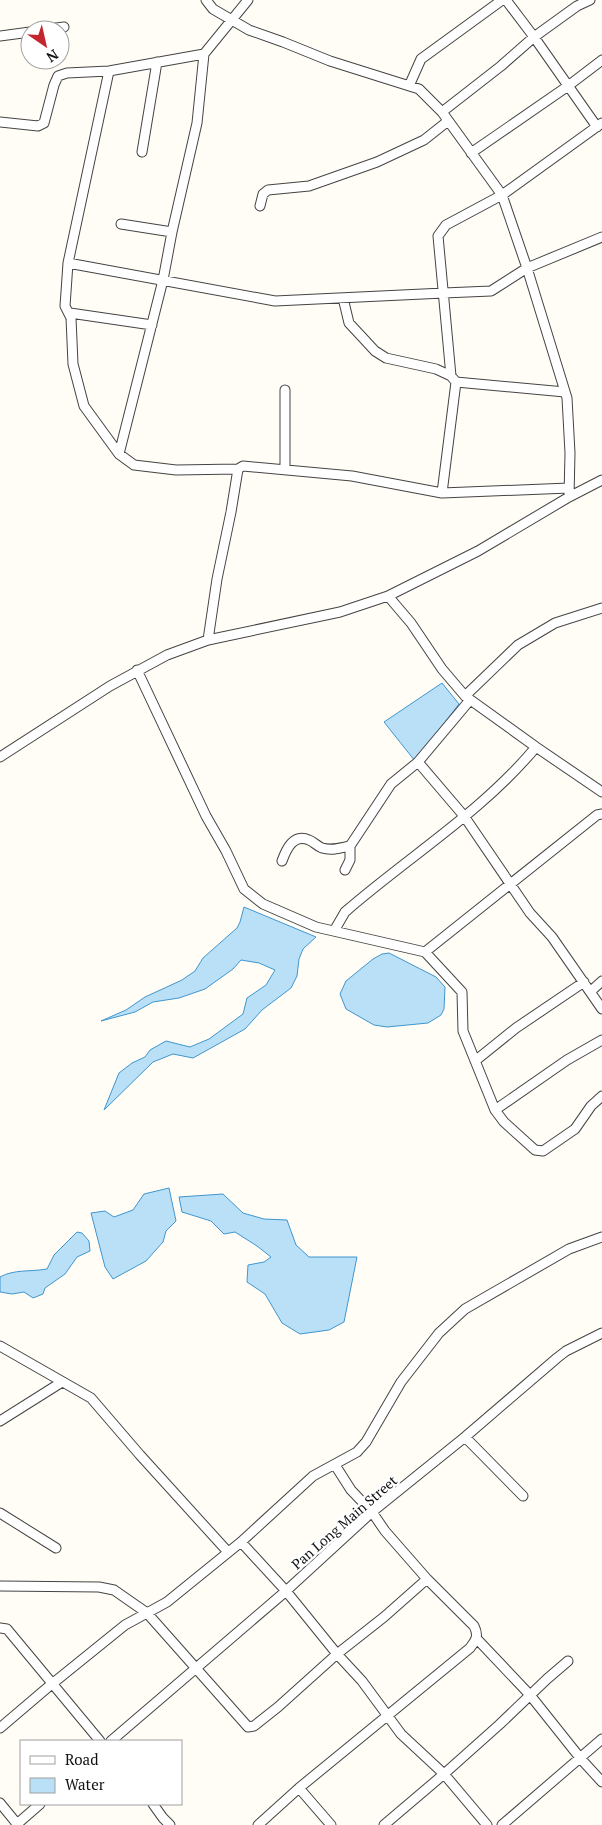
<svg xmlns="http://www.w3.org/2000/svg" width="602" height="1825" font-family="'PT Serif',serif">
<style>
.water{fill:#b9e0f7;stroke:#3f96cf}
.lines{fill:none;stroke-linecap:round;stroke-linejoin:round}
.minor-casing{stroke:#444;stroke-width:11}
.minor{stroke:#fff;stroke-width:9}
.labels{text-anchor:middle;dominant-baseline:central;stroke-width:5;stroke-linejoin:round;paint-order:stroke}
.street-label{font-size:14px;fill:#111;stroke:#fff}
</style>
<rect width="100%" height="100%" fill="#fffdf5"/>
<path class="water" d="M 442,683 L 459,704 L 415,761 L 384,722 Z
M 244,907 L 316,937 L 303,949 L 299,959 L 297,976 L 291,988 L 262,1010 L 245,1029 L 193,1058 L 173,1054 L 153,1062 L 104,1110 L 119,1073 L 132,1063 L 145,1057 L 150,1050 L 166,1041 L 190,1047 L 209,1039 L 243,1014 L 247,998 L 266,985 L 275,970 L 259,963 L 241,960 L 233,969 L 205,989 L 179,998 L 153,1002 L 135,1012 L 101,1021 L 126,1010 L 145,997 L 182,980 L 195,971 L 203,958 L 237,928 L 240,922 Z
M 389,953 L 436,977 L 445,987 L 444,1009 L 441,1015 L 428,1023 L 387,1027 L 374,1025 L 346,1009 L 340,994 L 346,981 L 373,959 L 382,954 Z
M 169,1188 L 176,1221 L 166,1231 L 163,1242 L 146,1261 L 113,1279 L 105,1267 L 91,1213 L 105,1211 L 114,1217 L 133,1210 L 144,1194 Z
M 223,1194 L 243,1213 L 264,1219 L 287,1220 L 296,1245 L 309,1257 L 357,1257 L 344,1322 L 329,1330 L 300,1334 L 282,1323 L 265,1294 L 247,1282 L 248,1265 L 264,1262 L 271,1257 L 257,1246 L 235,1232 L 224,1234 L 211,1221 L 182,1212 L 179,1197 Z
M 77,1232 L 82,1233 L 89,1241 L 90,1251 L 77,1257 L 65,1274 L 45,1288 L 43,1294 L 33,1298 L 24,1292 L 12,1294 L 0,1292 L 0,1277 C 14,1269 31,1272 47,1269 L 54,1255 Z"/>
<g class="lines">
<g class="minor-casing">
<path id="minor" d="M 206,0 L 213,9 L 249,30 L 283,42 L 330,61 L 419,89 L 442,112 L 502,195 L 527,268 L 567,398 L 570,453 L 569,497
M 506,0 L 534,37 L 597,127
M 41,30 L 64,27
M 0,36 L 30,32
M 109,71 L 68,263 L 65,306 L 71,318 L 73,364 L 84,406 L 119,454 L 134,465 L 176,470 L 238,469
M 409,86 L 421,59 L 502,0
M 442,112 L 501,66 L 534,37 L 577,6 L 590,0
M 0,122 L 38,126 L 44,123 L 54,85 L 58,76 L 67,73 L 109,71 L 204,54
M 142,152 L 157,62
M 471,153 L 568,86 L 602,60
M 260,206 L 263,194 L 268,190 L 309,186 L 377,162 L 424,140 L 448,121
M 121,224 L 172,232
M 68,263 L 275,301 L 444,293 L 491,291 L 527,268 L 602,237
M 343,298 L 349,323 L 375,351 L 386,358 L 436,369 L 451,376 L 456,382 L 565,392
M 70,313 L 152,325
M 451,376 L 438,236 L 446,225 L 502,195 L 602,123
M 119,454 L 163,280 L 172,232 L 197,123 L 204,54 L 248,0
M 285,469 L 285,390
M 442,493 L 456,382
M 388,596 L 411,623 L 442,669 L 465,696 L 536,747 L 602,792
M 208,640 L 217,579 L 231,512 L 238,469 L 243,466 L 352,476 L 442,493 L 569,488
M 137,670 L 206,816 L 226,851 L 244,889 L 263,904 L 316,927 L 425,952 L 462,992 L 463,1031 L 495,1110 L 504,1122 L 535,1150 L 543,1151 L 575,1129 L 591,1106 L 602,1096
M 465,696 L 518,645 L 555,623 L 602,608
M 0,757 L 110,686 L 167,655 L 208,640 L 340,612 L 388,596 L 478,551 L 569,497 L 602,480
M 418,762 L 464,816 L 530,913 L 552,937 L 602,1009
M 282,861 C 286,850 293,833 309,840 C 314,842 317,846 322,848 C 332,851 340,848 350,846 L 391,784 L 418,762 L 470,700
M 345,870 L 350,860 L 350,846
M 334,931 L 345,912 C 408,857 482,812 536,747
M 425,952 L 597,815 L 602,814
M 591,991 L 602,981
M 475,1061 L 516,1028 L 584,982
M 495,1110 L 567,1060 L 602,1040
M 0,1346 L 91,1398 L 140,1455 L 228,1552
M 0,1421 L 62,1382
M 465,1437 L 523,1496
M 0,1513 L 56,1548
M 241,1542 L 286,1591 L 337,1654 L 362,1681 L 401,1734 L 444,1774 L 487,1825
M 0,1586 L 99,1587 L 114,1590 L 147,1613 L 248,1727 L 254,1726 L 278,1707 L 337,1654 L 384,1617 L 427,1579
M 0,1628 L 7,1629 L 100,1741
M 477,1639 L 530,1695 L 581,1759 L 602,1782
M 0,1728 L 47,1688 L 125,1625 L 167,1602 L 241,1542 L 313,1476 L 357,1452 L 366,1442 L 401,1382 L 439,1333 L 465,1309 L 569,1249 L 602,1237
M 111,1741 L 286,1591 L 372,1512 L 465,1437 L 557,1358 L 566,1351 L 602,1333
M 299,1788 L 331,1825
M 0,1803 L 18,1825
M 153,1804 L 163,1818 L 170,1825
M 16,1825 L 40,1804
M 258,1825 L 299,1788 L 470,1648 C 476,1640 479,1636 474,1626 L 427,1579 L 385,1531 L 372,1512 L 351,1490 L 335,1465
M 384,1825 L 444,1774 L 500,1724 L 547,1679 L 568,1661
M 502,1825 L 602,1739"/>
</g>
<use href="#minor" class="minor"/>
</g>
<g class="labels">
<g class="street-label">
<text transform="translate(344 1522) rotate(-41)">Pan Long Main Street</text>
</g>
</g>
<rect x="20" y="1740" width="162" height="65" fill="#ffffff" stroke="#a0a0a0"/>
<rect x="30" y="1756" width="25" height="8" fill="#ffffff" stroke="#a0a0a0"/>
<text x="65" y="1765" font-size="15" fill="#111111">Road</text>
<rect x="30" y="1778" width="25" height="15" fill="#b9e0f7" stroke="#a0a0a0"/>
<text x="65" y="1790" font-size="15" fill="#111111">Water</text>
<g transform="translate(45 45) rotate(146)"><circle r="24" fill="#ffffff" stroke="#a0a0a0"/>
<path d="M0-4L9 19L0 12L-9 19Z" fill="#c4262e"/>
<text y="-8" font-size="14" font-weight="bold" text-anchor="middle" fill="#111111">N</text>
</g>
</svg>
